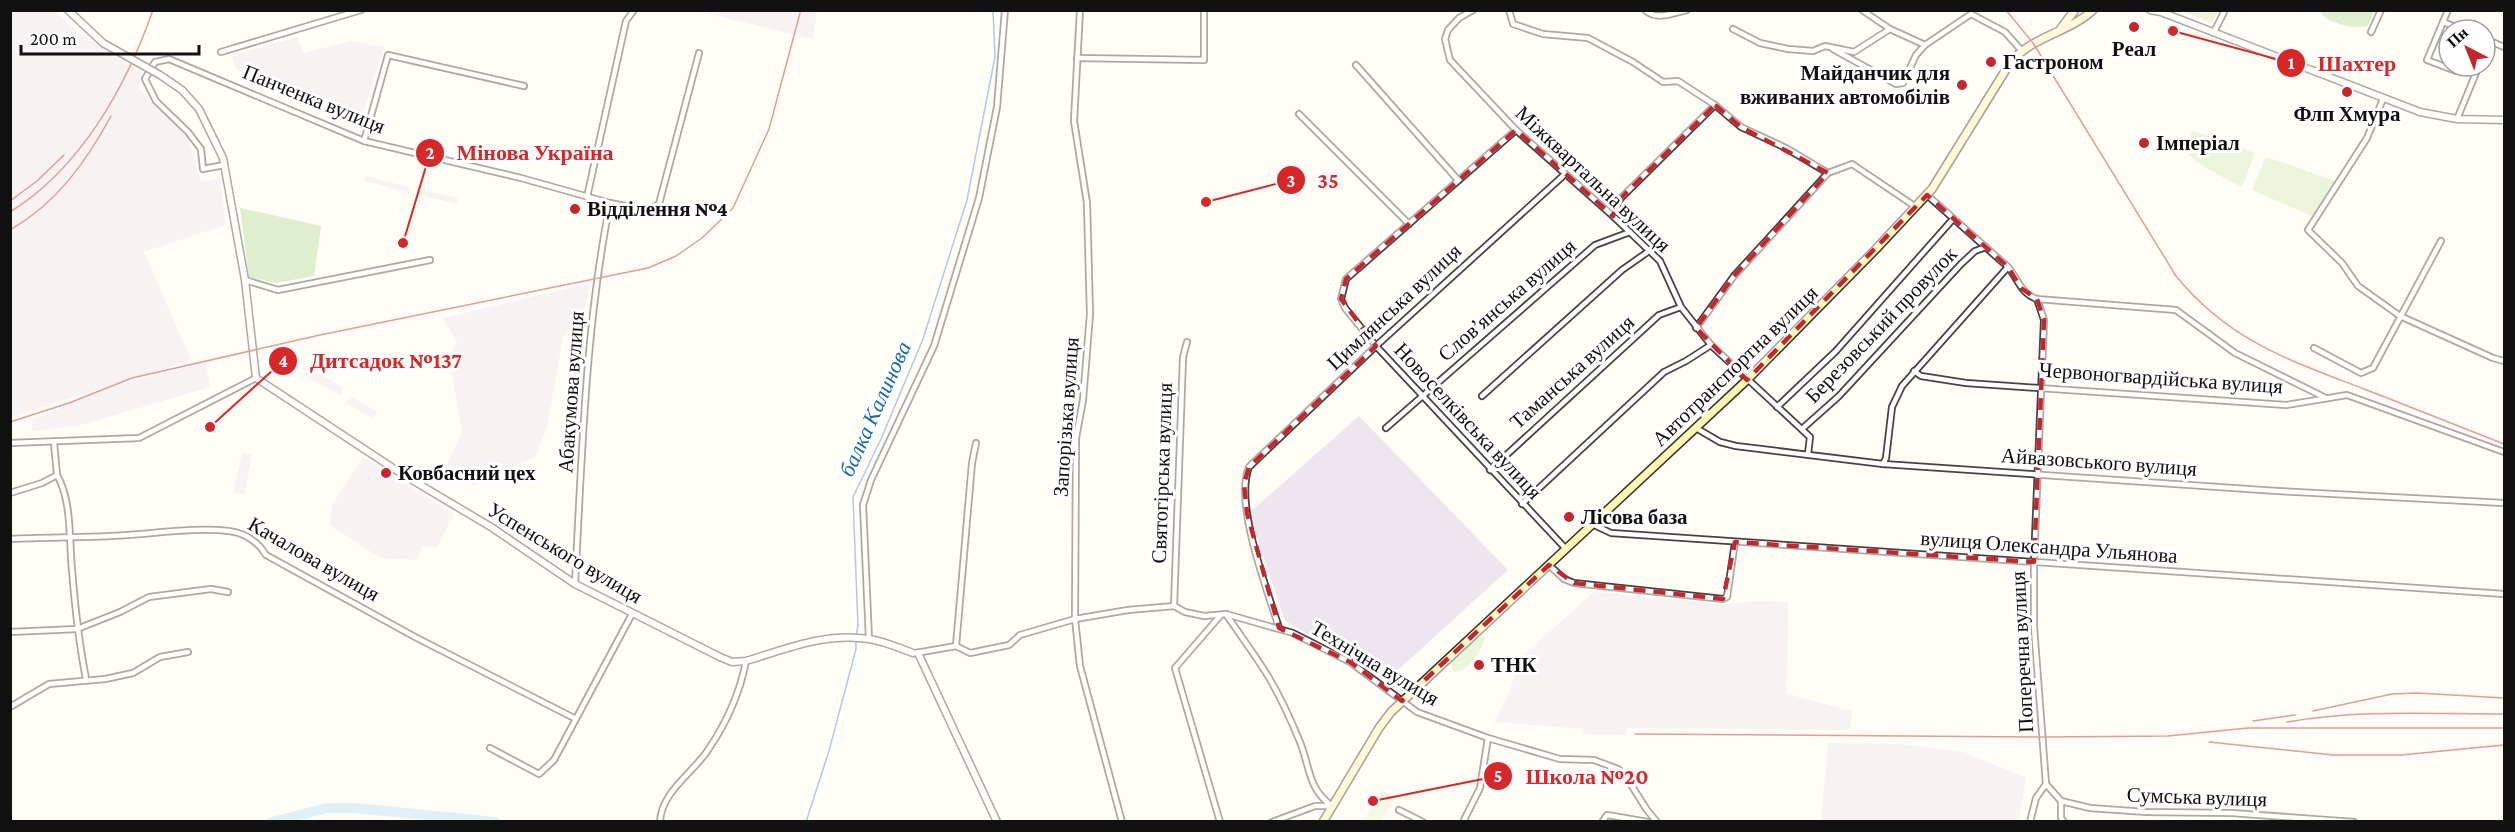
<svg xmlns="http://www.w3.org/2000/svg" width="2515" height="832" font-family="'Crimson Pro',serif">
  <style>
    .industrial { fill: #eee6ef }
    .green { fill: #d5ebbd }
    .forest { fill: #b9dc9c }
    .pitch { fill: #e6f2cf }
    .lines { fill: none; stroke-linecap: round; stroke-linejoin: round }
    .stream { stroke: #3f96cf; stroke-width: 1.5 }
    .river { stroke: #b9e0f7; stroke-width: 10 }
    .minor-casing { stroke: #444; stroke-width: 8 }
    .tertiary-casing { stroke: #444; stroke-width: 9 }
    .secondary-casing { stroke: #333; stroke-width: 10 }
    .minor { stroke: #fff; stroke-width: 4.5 }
    .tertiary { stroke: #fff; stroke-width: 6 }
    .secondary { stroke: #fff6b0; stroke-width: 7 }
    .rail { stroke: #c4262e; stroke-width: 1.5 }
    .tertiary-bridge-casing { stroke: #444; stroke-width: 9; stroke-linecap: butt }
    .tertiary-bridge { stroke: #fff; stroke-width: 6 }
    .marked { fill: none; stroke: #c4262e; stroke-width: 4.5; stroke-dasharray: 12 8; stroke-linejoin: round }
    .poi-dot { fill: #c4262e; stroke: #fff; stroke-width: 2 }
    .labels { text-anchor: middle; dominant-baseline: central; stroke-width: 6; stroke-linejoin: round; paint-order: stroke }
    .poi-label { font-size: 21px; font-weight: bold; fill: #111; stroke: #fff; text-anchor: start }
    .street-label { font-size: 21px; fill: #111; stroke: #fff }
    .water-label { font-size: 22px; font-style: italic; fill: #1768a6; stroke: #fff }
    .leader { fill: none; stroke: #d62828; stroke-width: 2 }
    .callout-dot { fill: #d62828; stroke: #fff; stroke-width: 2 }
    .mark-label { font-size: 18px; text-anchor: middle; font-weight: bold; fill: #fff }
    .callout-label { font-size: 22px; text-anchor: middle; font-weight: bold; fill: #d62828; stroke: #fff; stroke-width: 6; stroke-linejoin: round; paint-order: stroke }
  </style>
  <rect width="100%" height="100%" fill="#fffdf5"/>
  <!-- industrial -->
  <g class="industrial">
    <path d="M10,11H55L77,32L142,72L139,89L189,140L201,182L220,178L226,225L144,252L191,360L11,417Z"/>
    <path d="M697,11L817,10V11L813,39Z"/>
    <path d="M298,37L303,53L352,41L384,47L358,129L308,107L296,96L236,69L232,55Z"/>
    <path d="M366,176L410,187L409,193L365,181Z"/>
    <path d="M418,189L458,198L457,204L417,194Z"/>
    <path d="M589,285L584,315L563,337L548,423L536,456L474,486L445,468L462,432L449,357L457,343L443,318L579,286Z"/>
    <path d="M206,362L210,387L78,426L33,431L31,420L112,387Z"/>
    <path d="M308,368L344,388L340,395L304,375Z"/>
    <path d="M351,396L377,412L373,419L346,403Z"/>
    <path d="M1359,416L1508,570L1386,681L1365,666L1285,621L1249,513Z"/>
    <path d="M242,453L252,455L244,495L233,493Z"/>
    <path d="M363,457L454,514L437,548L422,546L416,560L380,558L330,525L332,505Z"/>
    <path d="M1594,592L1728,604L1758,601L1788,602L1787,694L1852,711L1850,730L1627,728V735L1583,734V729L1494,722L1509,693L1520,658Z"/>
    <path d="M1828,743L1901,744L1964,752L2026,778L2019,821H1821Z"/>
  </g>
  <!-- green -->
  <g class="green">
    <path d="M2182,11L2218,10V11L2212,23Z"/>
    <path d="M2193,131L2255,153L2242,187C2230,180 2195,165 2188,153C2184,146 2190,137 2193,131Z"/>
    <path d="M2266,157L2336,181L2314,217L2252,190Z"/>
    <path d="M1481,635L1485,638C1481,651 1469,671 1454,672L1450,664L1452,661Z"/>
  </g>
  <!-- forest -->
  <g class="forest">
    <path d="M2320,11L2374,10V11L2368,26C2351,29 2340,25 2325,18Z"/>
    <path d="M240,208L321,226L314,276L276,283L249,277Z"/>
  </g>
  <!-- pitch -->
  <path class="pitch" d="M1381,790L1395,798L1381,821H1363Z"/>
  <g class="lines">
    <!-- stream -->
    <g class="stream">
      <path d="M856,636L858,626L853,497L881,439L923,339L967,200L995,57L993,10"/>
      <path d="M806,822L829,751L856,649V641"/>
    </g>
    <!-- river -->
    <path class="river" d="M272,822L327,808H355L495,822"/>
    <!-- minor casing -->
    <g class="minor-casing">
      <g id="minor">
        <path d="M1080,10L1074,121L1087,203L1090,314L1083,400L1076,438L1075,619L1080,666L1122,822"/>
        <path d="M1473,10L1459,18L1448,30L1445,39L1450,60L1516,130L1613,216L1660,261L1681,307L1711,345L1810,437L1808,454"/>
        <path d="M1509,10L1513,24L1543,34L1588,38L1633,62L1663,82L1678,81L1715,105L1741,127L1786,148L1828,173L1852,164L1916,207"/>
        <path d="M1645,10C1656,21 1674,13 1687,10"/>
        <path d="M1862,10L1890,29"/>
        <path d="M2448,10L2427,60L2456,71L2458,66"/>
        <path d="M2443,22L2463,30"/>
        <path d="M1733,29L1760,43L1788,49L1813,51L1825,46L1854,52L1890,29L1925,45L1971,14L2005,32L2021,50"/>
        <path d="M2214,32L2225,10"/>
        <path d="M2371,32L2381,10"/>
        <path d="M2485,39L2504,47"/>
        <path d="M1833,49L1896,84L1903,83L1916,55L1925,45"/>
        <path d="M221,52L361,10"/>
        <path d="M1077,58L1204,60V10"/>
        <path d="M1356,65L1458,180"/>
        <path d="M2383,99L2367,138L2308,230L2342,263L2358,286L2400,316L2493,358L2504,361"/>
        <path d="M1299,114L1409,224"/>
        <path d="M2457,119L2476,73L2459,66"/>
        <path d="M1516,130L1346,279L1341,299L1345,308L1376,346L1566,549"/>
        <path d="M364,141L388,55L524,86"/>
        <path d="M224,165L203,169L201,149L188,132L156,101L145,79L155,62L169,59L364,141L521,178L610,203L647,210L659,204L699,53"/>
        <path d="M1927,195L2008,267C2018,279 2021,294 2037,299L2044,320L2034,562V627L2046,784L2036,798L2030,822"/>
        <path d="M587,197L626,21L634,10"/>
        <path d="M1613,216L1621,198L1715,105"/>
        <path d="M245,280L278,290L430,260"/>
        <path d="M2037,299L2176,310L2235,353L2326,398"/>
        <path d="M1696,328L1734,276L1828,173"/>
        <path d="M2314,348L2361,373L2373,368L2441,241"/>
        <path d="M1914,371L1921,376L1966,383L2286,405L2347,395L2504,452"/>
        <path d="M1482,396L1622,270L1649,251"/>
        <path d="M1777,407L1836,351L1953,219"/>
        <path d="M1386,428L1595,245L1630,232"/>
        <path d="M1696,428L1720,442L1736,446L1883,464L2277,491L2504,503"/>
        <path d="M1802,429L1839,396L1961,264L1975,251L1986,247"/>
        <path d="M10,443L139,438L256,378"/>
        <path d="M1883,464L1886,458L1892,407L1902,386L2008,267"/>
        <path d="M1490,470L1659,315L1681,307"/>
        <path d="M57,475C72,501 69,540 72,570C75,607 79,643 86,679"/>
        <path d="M10,493L42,483L57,475L54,443"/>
        <path d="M1522,504L1664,372L1686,361L1711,345"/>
        <path d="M1592,524L1611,533L2504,594"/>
        <path d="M10,539C49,537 88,538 127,535C158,533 198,527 229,531C245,533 258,542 266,555L415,637L576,719"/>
        <path d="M1549,565L1564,579L1574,583L1723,599L1727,597L1735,542"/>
        <path d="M575,584C582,456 585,329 610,203"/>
        <path d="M1174,606L1183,357L1187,342"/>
        <path d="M1226,614C1240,635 1255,655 1268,676C1280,696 1291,720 1300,742C1310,767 1308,789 1332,806"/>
        <path d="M1220,616L1175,668L1220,822"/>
        <path d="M1279,628C1267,589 1234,504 1249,467L1376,346L1564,175"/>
        <path d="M10,632L77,629L120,612L149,597L211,589L228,592"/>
        <path d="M869,639L863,505L871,480L934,346L979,198L997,107L1005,10"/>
        <path d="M956,646L972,463L976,443"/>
        <path d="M916,653L956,646L970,653L1009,645L1020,635L1075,619L1128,610L1174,606L1185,612L1204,616L1226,614L1293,633L1350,662L1417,712L1488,738L1560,759L1594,760L1618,769L1628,780L1647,810L1657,822"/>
        <path d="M10,707L49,684L105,679L133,673L160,657L188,652"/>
        <path d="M490,748L539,774L554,760L632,614"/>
        <path d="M2046,784L2061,801L2090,808L2146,812L2232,813L2354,822"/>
        <path d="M2061,801V818L2064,822"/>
        <path d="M1399,810L1423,822"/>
        <path d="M660,822C661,792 693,773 708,750C727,722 740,693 746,661"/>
        <path d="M1272,822L1315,806H1329"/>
        <path d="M1463,822L1480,788L1488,738"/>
        <path d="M1602,822L1607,815L1648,822"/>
      </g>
    </g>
    <!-- tertiary casing -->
    <g class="tertiary-casing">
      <g id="tertiary">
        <path d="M68,10L103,43"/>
        <path d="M2150,10L2161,12L2420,112L2457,119L2504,120"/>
        <path d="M160,75L182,90L199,109L223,158L245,280L256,378L402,474L491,527L575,584L720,657L732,662L746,661C786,649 826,632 869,639C884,641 899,648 913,653"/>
        <path d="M918,653L997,822"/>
      </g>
    </g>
    <!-- secondary casing -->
    <g class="secondary-casing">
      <g id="secondary">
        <path d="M2061,28L2075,10"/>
        <path d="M1323,822L1379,728L1391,712L1747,380L1875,250L1932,189L2010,63C2032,36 2068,33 2093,10"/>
      </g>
    </g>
    <!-- minor -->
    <use href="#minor" class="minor"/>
    <!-- tertiary -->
    <use href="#tertiary" class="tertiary"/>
    <!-- secondary -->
    <use href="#secondary" class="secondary"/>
    <!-- rail -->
    <g class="rail">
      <path d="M2006,10L2033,43L2176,276C2229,341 2289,360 2364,389C2411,407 2458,426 2504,444"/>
      <path d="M10,201L37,181L64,155"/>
      <path d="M10,212C81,168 126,87 153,10"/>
      <path d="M10,230C57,203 86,162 111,116"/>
      <path d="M10,422L69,403L132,378L320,335L648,268L676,256L702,238L733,208L769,129L800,13"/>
      <path d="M2313,711L2392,694L2417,693L2504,698"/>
      <path d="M2253,721L2295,715"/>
      <path d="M2287,722C2358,709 2432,714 2504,714"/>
      <path d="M1635,734L2044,737L2168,736L2248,728H2504"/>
      <path d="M2209,742L2333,755H2401L2504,745"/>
    </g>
    <!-- tertiary-bridge casing -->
    <g class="tertiary-bridge-casing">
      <path id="tertiary-bridge" d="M103,43L160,75"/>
    </g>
    <!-- tertiary-bridge -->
    <use href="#tertiary-bridge" class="tertiary-bridge"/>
  </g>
  <!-- marked area -->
  <path d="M0 0H2515V832H0ZM1715,105L1741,127L1828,173L1734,276L1696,328L1747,380L1927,195L2008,267L2021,288L2037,299L2044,320L2034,562L1735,542L1723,599L1574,583L1549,565L1402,701L1350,662L1279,628L1247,513L1244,484L1249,467L1376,346L1341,299L1346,279L1516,130L1613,216L1621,198Z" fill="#fffdf5" fill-opacity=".55" fill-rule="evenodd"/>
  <path class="marked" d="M1715,105L1741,127L1828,173L1734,276L1696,328L1747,380L1927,195L2008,267L2021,288L2037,299L2044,320L2034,562L1735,542L1723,599L1574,583L1549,565L1402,701L1350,662L1279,628L1247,513L1244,484L1249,467L1376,346L1341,299L1346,279L1516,130L1613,216L1621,198Z"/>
  <!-- markers -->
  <g class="poi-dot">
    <circle cx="2134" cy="27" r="6"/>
    <circle cx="1991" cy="62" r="6"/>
    <circle cx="1962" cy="85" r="6"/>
    <circle cx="2347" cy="92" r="6"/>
    <circle cx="2144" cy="143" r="6"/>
    <circle cx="575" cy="209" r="6"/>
    <circle cx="386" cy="473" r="6"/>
    <circle cx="1569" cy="517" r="6"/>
    <circle cx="1479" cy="665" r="6"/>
  </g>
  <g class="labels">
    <!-- poi labels -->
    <g class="poi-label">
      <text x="2134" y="49" text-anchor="middle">Реал</text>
      <text x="2003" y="62">Гастроном</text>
      <text x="1950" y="73" text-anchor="end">Майданчик для<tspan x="1950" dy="24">вживаних автомобілів</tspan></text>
      <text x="2347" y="114" text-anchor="middle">Флп Хмура</text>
      <text x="2156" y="143">Імперіал</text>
      <text x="587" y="209">Відділення №4</text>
      <text x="398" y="473">Ковбасний цех</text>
      <text x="1581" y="517">Лісова база</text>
      <text x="1491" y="665">ТНК</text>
    </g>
    <!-- street labels -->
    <g class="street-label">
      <text transform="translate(314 99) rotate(22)">Панченка вулиця</text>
      <text transform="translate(1593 179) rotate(43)">Міжквартальна вулиця</text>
      <text transform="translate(1507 300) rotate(-41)">Слов’янська вулиця</text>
      <text transform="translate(1394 307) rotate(-43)">Цимлянська вулиця</text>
      <text transform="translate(1881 325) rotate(-46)">Березовський провулок</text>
      <text transform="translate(1735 366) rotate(-44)">Автотранспортна вулиця</text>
      <text transform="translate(1572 372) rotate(-42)">Таманська вулиця</text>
      <text transform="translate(2161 378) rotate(4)">Червоногвардійська вулиця</text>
      <text transform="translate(571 392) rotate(-86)">Абакумова вулиця</text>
      <text transform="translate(1066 417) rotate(-86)">Запорізька вулиця</text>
      <text transform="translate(1468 421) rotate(47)">Новоселківська вулиця</text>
      <text transform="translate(2099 462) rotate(4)">Айвазовського вулиця</text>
      <text transform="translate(1162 473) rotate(-88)">Святогірська вулиця</text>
      <text transform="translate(2049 547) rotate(4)">вулиця Олександра Ульянова</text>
      <text transform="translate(565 553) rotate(31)">Успенського вулиця</text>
      <text transform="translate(314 559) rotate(30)">Качалова вулиця</text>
      <text transform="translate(2022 652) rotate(-93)">Поперечна вулиця</text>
      <text transform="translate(1375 663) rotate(31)">Технічна вулиця</text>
      <text transform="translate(2197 797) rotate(2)">Сумська вулиця</text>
    </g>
    <!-- water labels -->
    <g class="water-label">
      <text transform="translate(875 409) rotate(-66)">балка Калинова</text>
    </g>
  </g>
  <!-- callouts -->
  <path class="leader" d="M2173 31L2291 63M403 243L430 153M1206 202L1291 180M210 427L283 361M1373 801L1498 776"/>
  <g class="callout-dot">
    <circle cx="2173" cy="31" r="6"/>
    <circle cx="403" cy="243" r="6"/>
    <circle cx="1206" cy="202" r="6"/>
    <circle cx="210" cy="427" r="6"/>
    <circle cx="1373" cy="801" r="6"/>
    <circle cx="2291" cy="63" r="15"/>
    <circle cx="430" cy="153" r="15"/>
    <circle cx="1291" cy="180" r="15"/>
    <circle cx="283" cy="361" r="15"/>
    <circle cx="1498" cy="776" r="15"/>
  </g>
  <g class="mark-label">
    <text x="2291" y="69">1</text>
    <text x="430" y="159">2</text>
    <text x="1291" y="187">3</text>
    <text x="283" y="367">4</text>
    <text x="1498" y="782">5</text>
  </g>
  <g class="callout-label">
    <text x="2357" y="71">Шахтер</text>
    <text x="535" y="160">Мінова Україна</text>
    <text x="1328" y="188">35</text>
    <text x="386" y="368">Дитсадок №137</text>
    <text x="1587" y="784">Школа №20</text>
  </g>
  <!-- border -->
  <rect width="2515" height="832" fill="none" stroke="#111111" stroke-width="24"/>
  <!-- north arrow -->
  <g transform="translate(2467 48) rotate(318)"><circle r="28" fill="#ffffff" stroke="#a0a0a0" stroke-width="1.5"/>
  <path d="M0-4.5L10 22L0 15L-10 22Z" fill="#c4262e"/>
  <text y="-9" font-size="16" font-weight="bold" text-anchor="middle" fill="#111111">Пн</text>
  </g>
  <!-- scale -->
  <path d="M21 45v9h178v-9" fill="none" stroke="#111111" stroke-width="3"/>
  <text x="30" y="45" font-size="18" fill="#111111" stroke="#ffffff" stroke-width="4.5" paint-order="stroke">200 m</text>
</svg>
